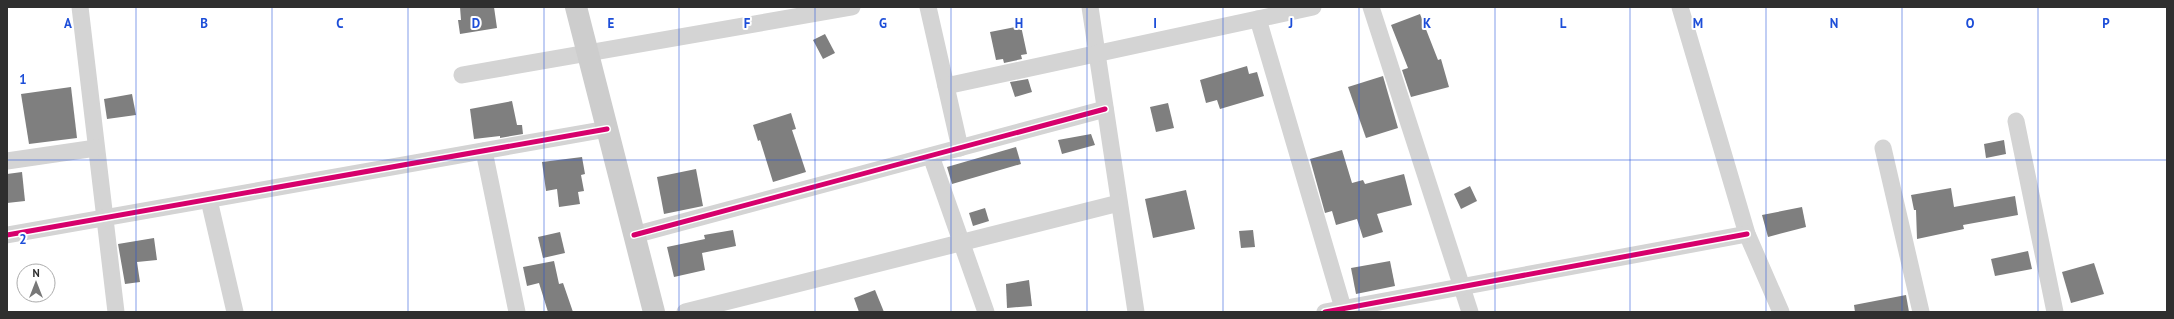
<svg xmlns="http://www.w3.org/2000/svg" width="2174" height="319" font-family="'PT Sans',sans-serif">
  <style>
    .building { fill: #7f7f7f }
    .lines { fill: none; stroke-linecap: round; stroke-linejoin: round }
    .street { stroke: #d4d4d4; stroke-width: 17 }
    .secondary { stroke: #cdcdcd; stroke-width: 22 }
    .cycleway-casing { stroke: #fff; stroke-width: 8 }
    .cycleway { stroke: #d6006c; stroke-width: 5 }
    .grid { fill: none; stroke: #1d4ed8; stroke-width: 1; stroke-opacity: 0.55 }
    .grid-label { font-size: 13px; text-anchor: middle; font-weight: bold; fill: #1d4ed8; stroke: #fff; stroke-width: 4; stroke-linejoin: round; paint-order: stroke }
  </style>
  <rect width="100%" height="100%" fill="#fff"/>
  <!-- building -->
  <g class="building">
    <path d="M460,7H494L497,28L460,34L458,20H461Z"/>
    <path d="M1420,14L1438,60L1441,59L1449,87L1411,97L1402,70L1408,68L1391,25Z"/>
    <path d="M1021,26L1027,54L1021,55L1022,59L1004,63L1003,59L996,60L990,32Z"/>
    <path d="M825,34L835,53L823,59L813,40Z"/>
    <path d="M1247,66L1249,74L1257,72L1264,96L1220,109L1217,100L1206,103L1200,80Z"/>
    <path d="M1383,76L1398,128L1366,138L1348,87Z"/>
    <path d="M1028,79L1032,92L1015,97L1010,82Z"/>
    <path d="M71,87L77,138L29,144L21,94Z"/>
    <path d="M132,94L136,115L107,119L104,99Z"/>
    <path d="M512,101L517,125H522L523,134L500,138V136L474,139L470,109Z"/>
    <path d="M1168,103L1174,128L1156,132L1150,107Z"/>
    <path d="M791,113L796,129L792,130L806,172L773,182L760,140L758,141L753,125Z"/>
    <path d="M1091,134L1095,145L1062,154L1058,140Z"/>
    <path d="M2004,140L2006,154L1986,158L1984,144Z"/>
    <path d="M1016,147L1021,164L952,184L947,167Z"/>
    <path d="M1342,150L1352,183L1363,180L1365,184L1404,174L1412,205L1377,214L1383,232L1363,238L1357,219L1336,225L1332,211L1325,213L1310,159Z"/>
    <path d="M582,157L585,174L581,175L584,191L578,192L580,204L559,207L557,189L546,191L542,162Z"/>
    <path d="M696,169L703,206L664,214L657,177Z"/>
    <path d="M22,172L25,201L7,203V174Z"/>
    <path d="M1470,186L1477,201L1461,209L1454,194Z"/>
    <path d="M1951,188L1954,207L2015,196L2018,215L1963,225L1964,229L1917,239L1916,210H1914L1911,195Z"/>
    <path d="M1186,190L1195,229L1153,238L1145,199Z"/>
    <path d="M1802,207L1806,227L1768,237L1762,215Z"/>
    <path d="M985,208L989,221L973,226L969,213Z"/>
    <path d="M733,230L736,246L702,253L705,270L674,277L667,247L705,239L704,235Z"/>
    <path d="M1253,230L1255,247L1241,248L1239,231Z"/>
    <path d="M560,232L565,253L543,258L538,237Z"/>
    <path d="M154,238L157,260L137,262L140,282L125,284L118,244Z"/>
    <path d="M2028,251L2032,269L1995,276L1991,259Z"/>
    <path d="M554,261L559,284L563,283L573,312H548L539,283L527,286L523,267Z"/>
    <path d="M1390,261L1395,286L1356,294L1351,268Z"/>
    <path d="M2094,263L2104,294L2071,303L2062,272Z"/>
    <path d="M1029,280L1032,306L1007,308L1006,284Z"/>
    <path d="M875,290L884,312H859L854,298Z"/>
    <path d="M1906,295L1909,312H1855L1854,305Z"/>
  </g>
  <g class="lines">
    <!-- street -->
    <g class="street">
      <path d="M80,7L116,312"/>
      <path d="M928,7L960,148"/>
      <path d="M1090,7L1136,312"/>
      <path d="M1371,7L1470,312"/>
      <path d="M1680,7L1747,234L1781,312"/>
      <path d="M1258,19L1343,308"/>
      <path d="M462,75L852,7"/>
      <path d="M946,86L1313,7"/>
      <path d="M2016,121L2055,312"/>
      <path d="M1883,148L1921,312"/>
      <path d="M484,151L517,312"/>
      <path d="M931,156L986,312"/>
      <path d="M7,161L96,148"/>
      <path d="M209,200L235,312"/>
      <path d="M7,235L607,129"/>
      <path d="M634,235L1105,109"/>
      <path d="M685,312L1119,203"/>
      <path d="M1325,312L1747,234"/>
    </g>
    <!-- secondary -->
    <path class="secondary" d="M576,7L654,312"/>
    <!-- cycleway casing -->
    <g class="cycleway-casing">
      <g id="cycleway">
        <path d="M7,235L607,129"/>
        <path d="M634,235L1105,109"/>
        <path d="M1325,312L1747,234"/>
      </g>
    </g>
    <!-- cycleway -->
    <use href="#cycleway" class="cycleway"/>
  </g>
  <!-- grid -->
  <path class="grid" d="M136,7V312M272,7V312M408,7V312M544,7V312M679,7V312M815,7V312M951,7V312M1087,7V312M1223,7V312M1359,7V312M1495,7V312M1630,7V312M1766,7V312M1902,7V312M2038,7V312M7,160H2167"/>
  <g class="grid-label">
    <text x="68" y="28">A</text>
    <text x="204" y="28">B</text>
    <text x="340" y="28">C</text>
    <text x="476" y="28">D</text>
    <text x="611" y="28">E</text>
    <text x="747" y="28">F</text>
    <text x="883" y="28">G</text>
    <text x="1019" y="28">H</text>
    <text x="1155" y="28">I</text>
    <text x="1291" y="28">J</text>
    <text x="1427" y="28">K</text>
    <text x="1563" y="28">L</text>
    <text x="1698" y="28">M</text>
    <text x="1834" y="28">N</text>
    <text x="1970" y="28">O</text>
    <text x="2106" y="28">P</text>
    <text x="23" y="84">1</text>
    <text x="23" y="244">2</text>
  </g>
  <!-- border -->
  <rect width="2174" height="319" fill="none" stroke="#2f2f2f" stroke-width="16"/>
  <!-- north arrow -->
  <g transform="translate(36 283)"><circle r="19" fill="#ffffff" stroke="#acacac"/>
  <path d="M0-3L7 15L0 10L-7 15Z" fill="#787878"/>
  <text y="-6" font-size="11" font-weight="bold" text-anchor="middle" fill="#2f2f2f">N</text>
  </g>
</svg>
